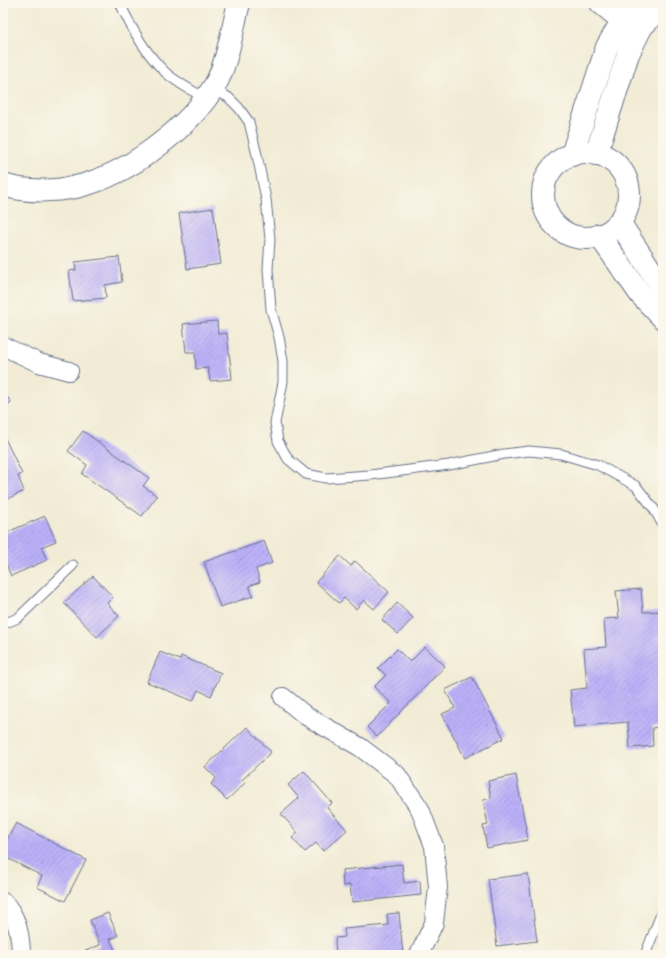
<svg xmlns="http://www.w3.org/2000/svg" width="666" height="958" font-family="'Balsamiq Sans',sans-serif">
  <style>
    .building { fill: url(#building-hatch) }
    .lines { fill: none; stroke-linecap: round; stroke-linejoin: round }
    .lane-casing { stroke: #667188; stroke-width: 11 }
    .street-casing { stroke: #667188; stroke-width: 20 }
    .secondary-casing { stroke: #667188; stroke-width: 24 }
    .lane { stroke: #fff; stroke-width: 9 }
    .street { stroke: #fff; stroke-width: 18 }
    .secondary { stroke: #fff; stroke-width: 22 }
  </style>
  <defs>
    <pattern id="building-hatch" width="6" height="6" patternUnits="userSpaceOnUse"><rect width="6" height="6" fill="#bcb1f9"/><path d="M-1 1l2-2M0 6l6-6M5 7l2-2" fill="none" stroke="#9890cd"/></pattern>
  </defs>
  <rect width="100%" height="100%" fill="#fbf7ec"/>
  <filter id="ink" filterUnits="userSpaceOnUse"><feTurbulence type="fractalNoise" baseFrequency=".025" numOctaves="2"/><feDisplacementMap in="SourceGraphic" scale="8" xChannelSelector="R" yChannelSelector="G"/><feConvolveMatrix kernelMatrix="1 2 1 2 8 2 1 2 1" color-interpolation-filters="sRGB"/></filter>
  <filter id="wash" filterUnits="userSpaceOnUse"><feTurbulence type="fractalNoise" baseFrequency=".012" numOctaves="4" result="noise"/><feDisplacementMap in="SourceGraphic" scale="16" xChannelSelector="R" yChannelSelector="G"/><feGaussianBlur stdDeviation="0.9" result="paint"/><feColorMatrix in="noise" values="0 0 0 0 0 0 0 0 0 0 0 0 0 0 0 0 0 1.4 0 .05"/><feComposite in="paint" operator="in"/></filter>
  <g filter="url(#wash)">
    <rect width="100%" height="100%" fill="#f2ecd6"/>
    <g id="blocks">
      <!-- building -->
      <g class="building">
        <path d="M213,208L221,264L187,269L179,213Z"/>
        <path d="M119,257L122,282L105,285L106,298L73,301L69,271L76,270L75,262Z"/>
        <path d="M217,321L218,334L227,333L232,379L210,381L208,368L196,369L195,352H186L183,324Z"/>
        <path d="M3,392L11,402L3,409Z"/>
        <path d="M83,431L149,478L143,486L157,496L142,516L82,474L87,465L68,451Z"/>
        <path d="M3,434L22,474L18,476L24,491L3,501Z"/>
        <path d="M45,516L56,541L41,547L47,560L11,576L3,557V534Z"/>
        <path d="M264,541L272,563L256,569L260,582L249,586L253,596L220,607L204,562Z"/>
        <path d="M340,556L351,566L355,561L389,592L374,609L364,600L356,609L344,598L339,603L316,582Z"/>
        <path d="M93,576L113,597L107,603L119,616L97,637L64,603Z"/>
        <path d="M641,589L643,612L663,611V726L652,728L653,746L630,748L628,722L574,727L570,690L587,688L584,649L606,647L604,619L619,618L616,591Z"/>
        <path d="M397,603L413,618L398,634L382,620Z"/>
        <path d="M425,647L445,666L377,737L367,727L391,703L374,687L386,675L378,668L397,649L410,662Z"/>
        <path d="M160,652L180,660L181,656L221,673L211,696L198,690L193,701L147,682Z"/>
        <path d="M472,677L504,738L465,758L442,714L455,708L445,690Z"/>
        <path d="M247,727L271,752L242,780L245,783L227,800L211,784L216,778L205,767Z"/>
        <path d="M304,771L332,803L327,808L347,830L323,851L316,843L305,852L292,838L298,833L281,814L299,798L288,785Z"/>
        <path d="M516,775L528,840L487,848L483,826L488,825L483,800L491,798L488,781Z"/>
        <path d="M16,823L86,860L65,901L37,887L42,876L9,859L3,870V847Z"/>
        <path d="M402,864L404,883L420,881L421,895L352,902L350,885L343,886L342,870Z"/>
        <path d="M528,874L537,941L497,946L488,879Z"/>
        <path d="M108,913L118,936L110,939L117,955H76L100,945L90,920Z"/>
        <path d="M399,913L403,955H336L335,938L345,937L344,929L388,925L387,914Z"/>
      </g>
    </g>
  </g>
  <g filter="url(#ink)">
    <use href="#blocks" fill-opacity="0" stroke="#667188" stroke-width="1"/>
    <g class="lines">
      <!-- lane casing -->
      <g class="lane-casing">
        <g id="lane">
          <path d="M120,3C131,28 146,54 166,73C178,83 192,91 205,98"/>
          <path d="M212,89L228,97L239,108L249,122L257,155L266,199L270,239L268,269L271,309L279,337L283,361V382L275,423L278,441L288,459L306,474L326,478L370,475L449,465L504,454L529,451L561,454L598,465L636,486L654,509L663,525"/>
          <path d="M3,624L18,618L73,565"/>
          <path d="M645,955L663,909"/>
        </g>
      </g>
      <!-- street casing -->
      <g class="street-casing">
        <g id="street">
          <path d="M3,346L39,363L69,371"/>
          <path d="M283,697L306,716L360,747L397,775L420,809L434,846L438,887L434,923L419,955"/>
          <path d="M3,902C17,914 21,938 21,955"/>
        </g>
      </g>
      <!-- secondary casing -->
      <g class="secondary-casing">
        <g id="secondary">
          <path d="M601,3L633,29"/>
          <circle cx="586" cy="195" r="43"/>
          <path d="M596,154L628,54L642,26L663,6"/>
          <path d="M572,155L607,47L622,21L641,3"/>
          <path d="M3,185C28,193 65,192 90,183C136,168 190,126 215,85C227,65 233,26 239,3"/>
          <path d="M619,222L663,289"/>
          <path d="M599,235L641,295L663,318"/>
        </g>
      </g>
      <!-- lane -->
      <use href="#lane" class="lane"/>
      <!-- street -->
      <use href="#street" class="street"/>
      <!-- secondary -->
      <use href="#secondary" class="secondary"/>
    </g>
  </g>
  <!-- margin -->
  <rect width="666" height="958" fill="none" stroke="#fbf7ec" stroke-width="16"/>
</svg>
